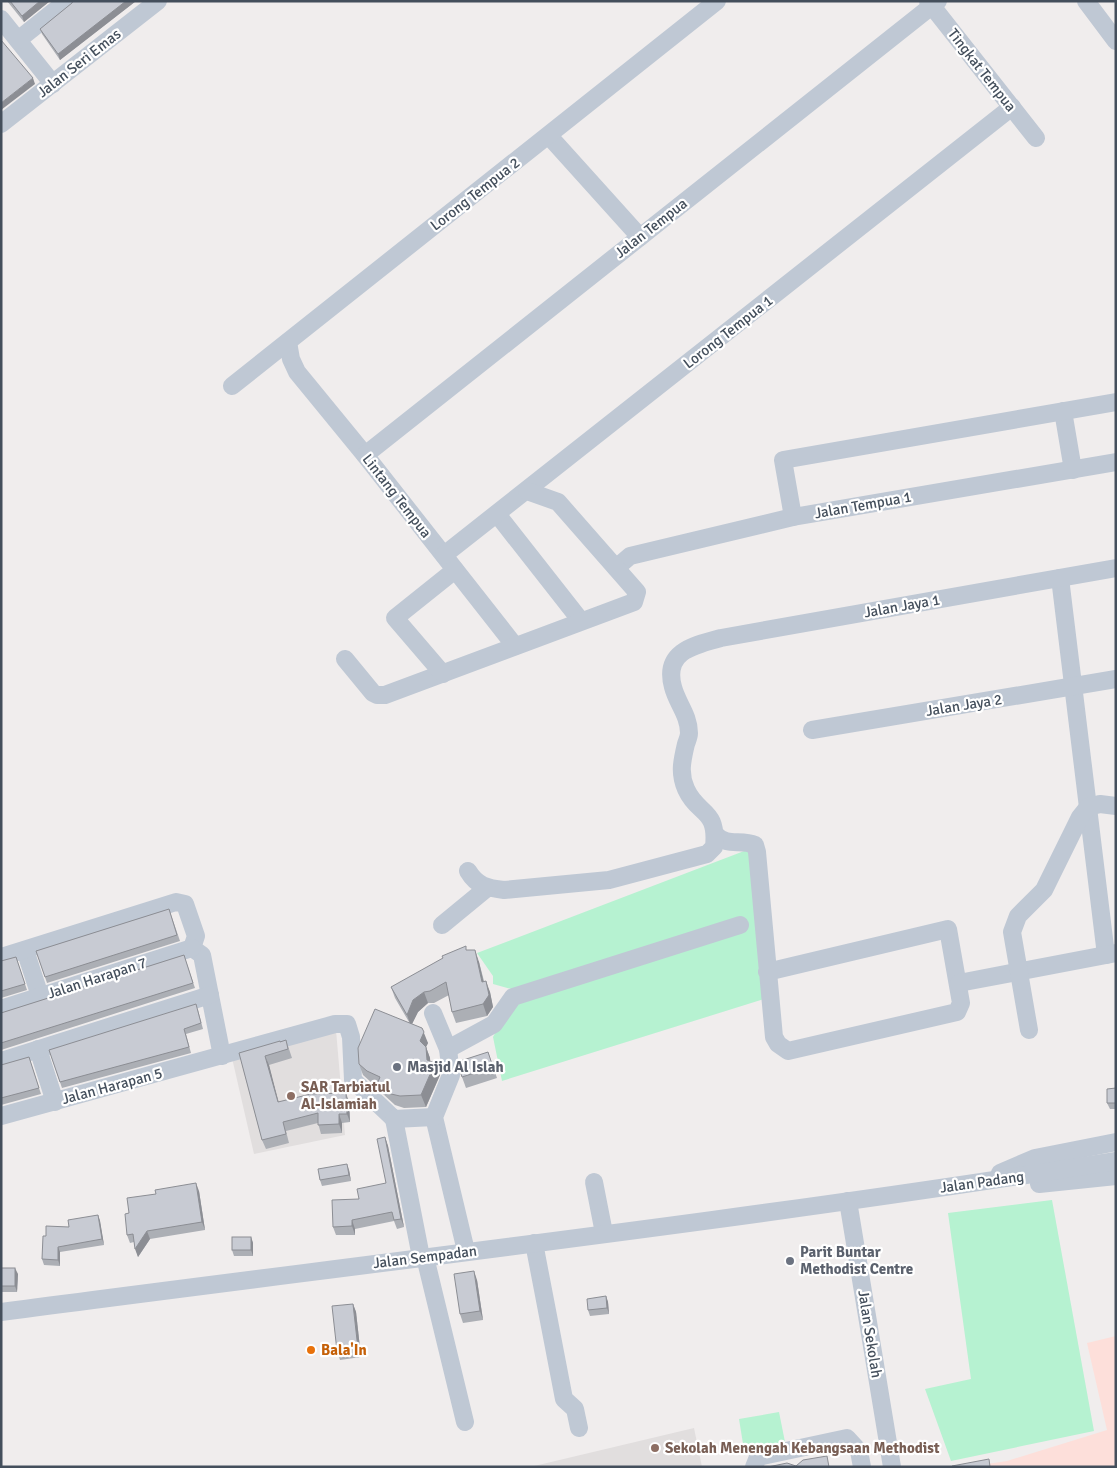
<svg xmlns="http://www.w3.org/2000/svg" width="1117" height="1468" font-family="Signika,sans-serif">
  <style>
    .education { fill: #e1dede }
    .medical { fill: #fddfda }
    .green { fill: #b6f2d1 }
    .lines { fill: none; stroke-linecap: round; stroke-linejoin: round }
    .minor { stroke: #bfc8d4; stroke-width: 18 }
    .wall { fill: #acafb5 }
    .shaded-wall { fill: #8c8e94 }
    .building { fill: #c8cbd3; stroke: #8c8e94 }
    .worship-dot { fill: #6b7280; stroke: #fff; stroke-width: 2 }
    .education-dot { fill: #8d6e63; stroke: #fff; stroke-width: 2 }
    .food-dot { fill: #e8710a; stroke: #fff; stroke-width: 2 }
    .labels { text-anchor: middle; dominant-baseline: central; stroke-width: 4.5; stroke-linejoin: round; paint-order: stroke }
    .street-label { font-size: 15px; fill: #444f5c; stroke: #fff }
    .worship-label { font-size: 15px; font-weight: bold; fill: #5b616d; stroke: #fff; text-anchor: start }
    .education-label { font-size: 15px; font-weight: bold; fill: #785e54; stroke: #fff; text-anchor: start }
    .food-label { font-size: 15px; font-weight: bold; fill: #c56008; stroke: #fff; text-anchor: start }
  </style>
  <rect width="100%" height="100%" fill="#f0eded"/>
  <!-- education -->
  <g class="education">
    <path d="M336,1030L345,1135L254,1154L232,1058Z"/>
    <path d="M694,1428L702,1467H530Z"/>
  </g>
  <!-- medical -->
  <path class="medical" d="M1116,1336V1467H967L1007,1461L1107,1430L1087,1343Z"/>
  <!-- green -->
  <g class="green">
    <path d="M752,848L764,999L502,1081L493,1037L507,1012L515,990L493,984V976L477,953Z"/>
    <path d="M1052,1200L1094,1431L951,1461L925,1389L971,1379L948,1213Z"/>
    <path d="M779,1412L785,1442L744,1450L739,1419Z"/>
  </g>
  <g class="lines">
    <!-- minor -->
    <g class="minor">
      <path d="M928,1L1036,138"/>
      <path d="M1086,1L1116,41"/>
      <path d="M1,19L53,84"/>
      <path d="M18,40L67,1"/>
      <path d="M1,124L158,1"/>
      <path d="M549,136L640,237"/>
      <path d="M288,342L291,359L297,372L365,455L515,646"/>
      <path d="M232,386L717,1"/>
      <path d="M1063,411L1073,470"/>
      <path d="M365,455L938,1"/>
      <path d="M497,514L581,621"/>
      <path d="M793,517L783,460L1116,402"/>
      <path d="M444,555L1012,107"/>
      <path d="M616,568L630,556L793,517L1116,462"/>
      <path d="M1060,578L1106,955"/>
      <path d="M345,659L373,693L377,695H385L634,602L637,592L558,502L527,491"/>
      <path d="M443,674L395,618L455,570"/>
      <path d="M812,730L1116,679"/>
      <path d="M715,834C728,848 740,838 755,845L757,852L774,1037L778,1044L788,1051L957,1012L961,1003L948,929L767,972"/>
      <path d="M468,871C477,886 487,888 504,890L609,880L707,854L714,847C718,808 698,816 686,789C679,773 682,761 686,744C687,741 689,737 689,733C689,715 677,703 673,687C663,651 695,645 721,638L1116,568"/>
      <path d="M442,925L487,888"/>
      <path d="M192,948L202,955L222,1056"/>
      <path d="M25,950L40,996"/>
      <path d="M1,957L176,902L185,904L196,936L192,948"/>
      <path d="M959,983L1116,953"/>
      <path d="M1,1009L192,948"/>
      <path d="M433,1013L448,1049L451,1075L434,1117L466,1251"/>
      <path d="M1029,1030L1012,932L1018,916L1044,890L1080,817L1088,807L1100,804L1116,806"/>
      <path d="M38,1049L55,1102"/>
      <path d="M448,1049L494,1024L513,997L740,925"/>
      <path d="M1,1061L210,995"/>
      <path d="M1,1116L335,1024H347L351,1037L353,1080L394,1119L434,1117"/>
      <path d="M394,1119L421,1257"/>
      <path d="M1000,1173L1035,1158L1116,1142"/>
      <path d="M594,1182L604,1233"/>
      <path d="M1039,1184L1116,1176"/>
      <path d="M848,1201L892,1467"/>
      <path d="M534,1243L564,1399L575,1409L579,1428"/>
      <path d="M425,1257L465,1422"/>
      <path d="M1,1312C373,1263 746,1220 1116,1161"/>
      <path d="M754,1467L758,1457L847,1438L859,1451L862,1467"/>
    </g>
  </g>
  <!-- wall -->
  <g class="wall">
    <path d="M7,1H50L24,22Z"/>
    <path d="M73,1H136L60,60L42,34L40,29L72,3Z"/>
    <path d="M169,909L180,941L47,983L36,951Z"/>
    <path d="M468,950L479,962L484,981L490,992L493,1007L487,1016L456,1023L452,1012L449,995L434,1003H428L418,1012L412,1024L428,1043L426,1047L430,1058V1061L440,1075L426,1107L404,1108L395,1105L382,1093L380,1086L372,1083L363,1075L359,1064L409,1022L395,998L391,987Z"/>
    <path d="M184,955L195,988L1,1050V1013Z"/>
    <path d="M16,957L27,990L1,998V961Z"/>
    <path d="M198,1010L203,1029L186,1034L191,1053L62,1088L49,1050Z"/>
    <path d="M286,1040L292,1058L269,1065L278,1102H349L350,1122L342,1123V1133L321,1134L318,1123L286,1131L289,1143L266,1149L262,1140L239,1053Z"/>
    <path d="M488,1052L497,1078L466,1088L462,1077Z"/>
    <path d="M29,1057L41,1094L1,1105V1065Z"/>
    <path d="M1116,1088V1109H1110L1107,1103Z"/>
    <path d="M385,1137L388,1146L404,1227L397,1229L394,1221L355,1229V1235H336L333,1227L359,1199L386,1183Z"/>
    <path d="M349,1170L351,1181L322,1186L320,1180Z"/>
    <path d="M199,1191L205,1230L150,1239L138,1257L134,1242L130,1243L127,1235L129,1213Z"/>
    <path d="M98,1215L100,1221L104,1245L60,1252V1266L44,1265L42,1259L46,1236Z"/>
    <path d="M251,1237L253,1243V1256H234L232,1250Z"/>
    <path d="M1,1268L18,1274L17,1292H1Z"/>
    <path d="M477,1280L483,1320L463,1323L460,1314Z"/>
    <path d="M606,1296L608,1302L609,1314L590,1316L588,1310Z"/>
    <path d="M353,1304L356,1312L361,1357L340,1360L337,1351Z"/>
  </g>
  <!-- shaded-wall -->
  <g class="shaded-wall">
    <path d="M40,1H50L24,22L22,16Z"/>
    <path d="M126,1H136L60,60L58,54Z"/>
    <path d="M33,78L35,84L1,110V103Z"/>
    <path d="M475,950L479,962L486,993L482,982Z"/>
    <path d="M486,981L490,992L493,1007L487,1016L483,1004Z"/>
    <path d="M424,992L428,1003L418,1012L411,1026L407,1015L413,1000Z"/>
    <path d="M422,1028L428,1043L426,1047L430,1058L431,1071L420,1041Z"/>
    <path d="M265,1056L269,1065L281,1111L278,1102Z"/>
    <path d="M435,1063L440,1075L426,1107L421,1095Z"/>
    <path d="M346,1093L349,1102L350,1122L347,1114Z"/>
    <path d="M339,1114L342,1123V1133L339,1124Z"/>
    <path d="M385,1137L388,1146L404,1227L401,1219Z"/>
    <path d="M347,1164L349,1170L351,1181L349,1175Z"/>
    <path d="M196,1183L199,1191L205,1230L202,1222Z"/>
    <path d="M98,1215L100,1221L104,1245L102,1239Z"/>
    <path d="M352,1220L355,1229V1235L352,1226Z"/>
    <path d="M147,1231L150,1239L138,1257L135,1249Z"/>
    <path d="M251,1237L253,1243V1256L251,1250Z"/>
    <path d="M58,1247L60,1252V1266L58,1260Z"/>
    <path d="M15,1268L18,1274L17,1292L15,1286Z"/>
    <path d="M474,1271L477,1280L483,1320L480,1311Z"/>
    <path d="M606,1296L608,1302L609,1314L607,1308Z"/>
    <path d="M353,1304L356,1312L361,1357L358,1349Z"/>
  </g>
  <!-- building -->
  <g class="building">
    <path d="M10,1H40L22,16Z"/>
    <path d="M73,1H126L58,54L40,29L72,3Z"/>
    <path d="M1,40L33,78L1,103Z"/>
    <path d="M169,909L177,935L45,977L36,951Z"/>
    <path d="M466,946V950H475L482,982L486,981L489,995L483,1004L452,1012L446,982L430,991L424,992L413,1000L407,1015L391,987L443,958L442,956Z"/>
    <path d="M184,955L193,983L1,1043V1013Z"/>
    <path d="M16,957L25,984L1,991V961Z"/>
    <path d="M196,1004L201,1023L184,1029L189,1047L60,1082L49,1050Z"/>
    <path d="M375,1009L422,1028L424,1032L420,1041L426,1047L427,1060L435,1063L421,1095L400,1096L391,1094L378,1082L380,1077L367,1071L359,1064L358,1048Z"/>
    <path d="M286,1040L288,1049L265,1056L278,1102L311,1094L346,1093L347,1114H339V1124L318,1125V1113L283,1122L286,1134L262,1140L239,1053L280,1041V1042Z"/>
    <path d="M488,1052L493,1067L462,1077L457,1062Z"/>
    <path d="M29,1057L39,1088L1,1098V1065Z"/>
    <path d="M1116,1088V1103H1107V1089Z"/>
    <path d="M385,1137L401,1219L394,1220L392,1212L352,1220V1226L333,1227L332,1200L359,1199L357,1189L386,1183L377,1139Z"/>
    <path d="M347,1164L349,1175L320,1180L318,1169Z"/>
    <path d="M196,1183L202,1222L147,1231L135,1249L133,1234L127,1235L125,1214L129,1213L127,1198L156,1194L155,1190Z"/>
    <path d="M98,1215L102,1239L58,1247V1260L42,1259L43,1236H46V1226L69,1227L68,1220Z"/>
    <rect x="232" y="1237" width="19" height="13"/>
    <rect x="1" y="1268" width="14" height="18"/>
    <path d="M474,1271L480,1311L460,1314L454,1274Z"/>
    <path d="M606,1296L607,1308L588,1310L587,1299Z"/>
    <path d="M353,1304L358,1349L337,1351L332,1306Z"/>
    <path d="M827,1456L829,1467H768L787,1463L796,1466L803,1460Z"/>
    <path d="M989,1459L990,1467H952V1466Z"/>
  </g>
  <!-- markers -->
  <g class="worship-dot">
    <circle cx="397" cy="1067" r="5"/>
    <circle cx="790" cy="1261" r="5"/>
  </g>
  <g class="education-dot">
    <circle cx="291" cy="1096" r="5"/>
    <circle cx="655" cy="1448" r="5"/>
  </g>
  <circle class="food-dot" cx="311" cy="1350" r="5"/>
  <g class="labels">
    <!-- street labels -->
    <g class="street-label">
      <text transform="translate(79 63) rotate(-38)">Jalan Seri Emas</text>
      <text transform="translate(982 70) rotate(52)">Tingkat Tempua</text>
      <text transform="translate(475 194) rotate(-38)">Lorong Tempua 2</text>
      <text transform="translate(651 228) rotate(-38)">Jalan Tempua</text>
      <text transform="translate(728 332) rotate(-38)">Lorong Tempua 1</text>
      <text transform="translate(397 496) rotate(52)">Lintang Tempua</text>
      <text transform="translate(863 505) rotate(-10)">Jalan Tempua 1</text>
      <text transform="translate(902 606) rotate(-10)">Jalan Jaya 1</text>
      <text transform="translate(964 705) rotate(-9)">Jalan Jaya 2</text>
      <text transform="translate(97 978) rotate(-18)">Jalan Harapan 7</text>
      <text transform="translate(112 1086) rotate(-15)">Jalan Harapan 5</text>
      <text transform="translate(982 1182) rotate(-8)">Jalan Padang</text>
      <text transform="translate(425 1257) rotate(-7)">Jalan Sempadan</text>
      <text transform="translate(870 1334) rotate(81)">Jalan Sekolah</text>
    </g>
    <!-- worship labels -->
    <g class="worship-label">
      <text x="407" y="1067">Masjid Al Islah</text>
      <text x="800" y="1252">Parit Buntar<tspan x="800" dy="17">Methodist Centre</tspan></text>
    </g>
    <!-- education labels -->
    <g class="education-label">
      <text x="301" y="1087">SAR Tarbiatul<tspan x="301" dy="17">Al-Islamiah</tspan></text>
      <text x="665" y="1448">Sekolah Menengah Kebangsaan Methodist</text>
    </g>
    <!-- food labels -->
    <g class="food-label">
      <text x="321" y="1350">Bala'In</text>
    </g>
  </g>
  <!-- border -->
  <rect width="1117" height="1468" fill="none" stroke="#444f5c" stroke-width="5"/>
</svg>
